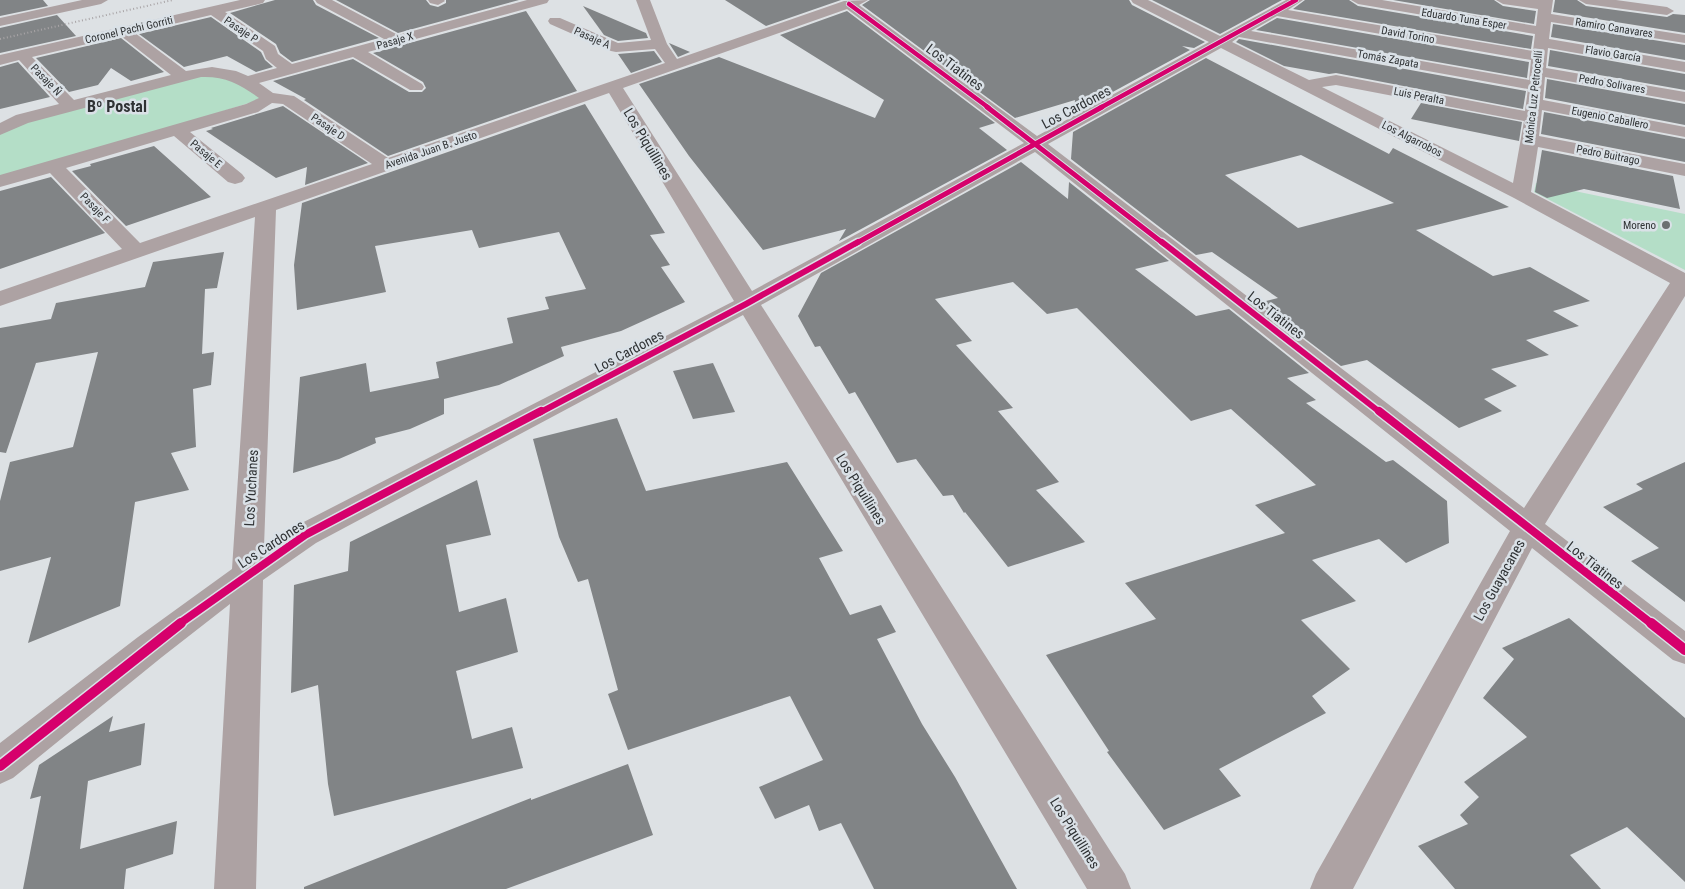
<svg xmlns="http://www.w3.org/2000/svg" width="1685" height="889" font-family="'Roboto Condensed',sans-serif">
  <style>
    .green { fill: #b4dec7 }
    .building { fill: #818486; fill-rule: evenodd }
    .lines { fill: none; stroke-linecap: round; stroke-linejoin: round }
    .minor { fill: #ada2a3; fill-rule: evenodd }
    .rail { stroke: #a9a5a7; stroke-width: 2; stroke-dasharray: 1 2.5; stroke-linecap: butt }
    .cycleway-far4-casing { stroke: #dae1e7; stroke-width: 6 }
    .cycleway-far3-casing { stroke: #dae1e7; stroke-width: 7 }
    .cycleway-far2-casing { stroke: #dae1e7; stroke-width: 9 }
    .cycleway-far1-casing { stroke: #dae1e7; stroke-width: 11 }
    .cycleway-casing { stroke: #dae1e7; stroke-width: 13 }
    .cycleway-far4 { stroke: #d6006c; stroke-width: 4.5 }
    .cycleway-far3 { stroke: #d6006c; stroke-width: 5 }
    .cycleway-far2 { stroke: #d6006c; stroke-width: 6 }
    .cycleway-far1 { stroke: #d6006c; stroke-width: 8 }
    .cycleway { stroke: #d6006c; stroke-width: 10 }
    .poi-dot { fill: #6c6f72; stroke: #dae1e7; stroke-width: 2 }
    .labels { text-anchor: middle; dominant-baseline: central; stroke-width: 5; stroke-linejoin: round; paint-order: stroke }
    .far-street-label { font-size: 11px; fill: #2f3234; stroke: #dae1e7 }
    .far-poi-label { font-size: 11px; fill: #2f3234; stroke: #dae1e7; text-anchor: end }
    .street-label { font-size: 14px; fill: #2f3234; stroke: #dae1e7 }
    .far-district-label { font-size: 16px; font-weight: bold; fill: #2f3234; stroke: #dae1e7 }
  </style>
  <rect width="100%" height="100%" fill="#dde1e4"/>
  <!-- green -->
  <g class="green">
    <path d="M214,71L268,97L0,181V130Z"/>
    <path d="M1536,183L1685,214V270L1534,192Z"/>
  </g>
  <!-- building -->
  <g class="building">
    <path d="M0,0H43L48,6L0,16Z"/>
    <path d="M275,0H313L316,5L379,38L292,62L280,53L276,44L230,13Z"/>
    <path d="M336,0H426L430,5L438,7L446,3V0H519L398,33Z"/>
    <path d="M725,0H841L766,26Z"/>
    <path d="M870,0H1129L1132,5L1205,42L1194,48L1182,46L1190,50L1074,113L1075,100L1015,118L862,5Z"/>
    <path d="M1152,0H1282L1220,34Z"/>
    <path d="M1305,0H1349L1358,6L1533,36L1531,49L1293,9Z"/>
    <path d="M1393,0H1494L1503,6L1536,11L1534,24Z"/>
    <path d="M1555,0H1577L1586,6L1667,17L1673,14L1685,15V33L1553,12Z"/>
    <path d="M583,6L646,33L648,38L618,41L604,35Z"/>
    <path d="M526,11L577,91L388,156L304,100L306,99L273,81L353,59L409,92H422L426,88L423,82L373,53Z"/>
    <path d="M847,11L995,123L979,128L1007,150L839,241L846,229L763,250L689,156L639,84L719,57L875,118L884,100L780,35Z"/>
    <path d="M57,15L76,36L0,53V28Z"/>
    <path d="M211,17L261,52L265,60L273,67L256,72L227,56L184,67L139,34Z"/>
    <path d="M1277,18L1529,62L1527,78L1256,30Z"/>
    <path d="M1553,24L1685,45V60L1551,37Z"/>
    <path d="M121,38L164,72L131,81L111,68L98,85L69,92L36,58Z"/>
    <path d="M1239,39L1526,91L1523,109L1336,73L1329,74L1284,66L1236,42Z"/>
    <path d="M669,43L690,52L678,57Z"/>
    <path d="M1550,50L1685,74V90L1548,66Z"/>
    <path d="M654,51L662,62L631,73L618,54Z"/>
    <path d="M1206,58L1389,154L1393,148L1509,207L1416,230L1493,276L1530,267L1590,301L1553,311L1579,326L1526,340L1549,355L1491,369L1517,386L1484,399L1502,411L1459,428L1367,360L1341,366L1258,303L1278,298L1212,252L1196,255L1071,159L1073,132ZM1301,155L1394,203L1298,228L1225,175Z"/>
    <path d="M18,62L50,97L0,109V67Z"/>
    <path d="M1547,79L1685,104V125L1545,98Z"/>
    <path d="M1421,103L1522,122L1519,141L1411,119Z"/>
    <path d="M585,104L665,233L650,235L670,265L661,267L685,302L621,331L561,347L564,356L499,385L444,399V414L410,429L375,438L376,443L339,459L293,473L300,377L366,363L370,392L439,378L436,362L513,343L507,318L549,309L545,297L586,289L559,232L479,248L472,230L375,246L386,292L297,310L294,265L302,203Z"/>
    <path d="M283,106L368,163L305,185L307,167L276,178L206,131L213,129L211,128Z"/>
    <path d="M1544,112L1685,139V162L1541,134Z"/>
    <path d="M154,146L211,197L126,226L72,171L91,166L90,164Z"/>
    <path d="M1542,150L1673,176L1680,209L1584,189L1547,198L1535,192Z"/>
    <path d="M1021,162L1068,199L1069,182L1169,261L1135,269L1196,316L1229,309L1309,373L1287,378L1316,400L1306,403L1386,462L1393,460L1447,501L1449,543L1406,563L1379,539L1312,560L1356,601L1301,620L1350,669L1312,696L1326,713L1219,769L1241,796L1164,830L1107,752L1109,751L1046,655L1156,619L1125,583L1285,533L1255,505L1316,485L1231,409L1191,421L1077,308L1047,314L1013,282L935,299L972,341L956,345L1013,408L998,411L1059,482L1036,490L1085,542L1008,567L965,512L964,513L953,495L943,496L916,459L897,463L855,392L849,394L820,346L815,347L798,316L821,273Z"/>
    <path d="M51,177L105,233L0,269V191Z"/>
    <path d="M224,252L217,288L205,289L202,354L214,352L211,385L193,389L196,447L171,453L189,490L135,502L120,606L28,643L51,557L0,571V501L10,462L73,447L98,352L36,363L6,453L0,452V328L51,319L56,303L145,287L153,262Z"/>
    <path d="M713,363L735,412L693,419L673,371Z"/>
    <path d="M617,418L646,491L787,462L843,551L819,558L850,615L881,605L896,632L877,639L922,724L955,777L1017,889H874L841,823L819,831L809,805L775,819L759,787L823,760L790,696L628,750L608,694L618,690L588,579L578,582L559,537L533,439Z"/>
    <path d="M1685,462V602L1631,561L1659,548L1603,507L1643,489L1636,484Z"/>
    <path d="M477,480L491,535L446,545L459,612L506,598L518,652L456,671L472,739L512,727L523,768L334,816L328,784L318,685L291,693L294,585L348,571L350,542Z"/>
    <path d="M1569,618L1685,718V882L1627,827L1570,855L1601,889H1455L1418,846L1468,824L1460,815L1479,797L1464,782L1527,737L1483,698L1514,659L1502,648Z"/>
    <path d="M113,716L109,732L145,723L141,765L88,781L80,849L177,821L173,854L126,869L124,889H23L41,796L30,799L39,765Z"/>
    <path d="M628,764L653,835L506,889H304V887L531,798V800Z"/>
  </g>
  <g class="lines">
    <!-- minor -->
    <g class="minor">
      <path d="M82,0H108L101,4L0,26V18Z"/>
      <path d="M240,0H265L263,3L225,12L275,46L278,54L292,64L384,39L317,3L315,0H332L398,35L527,0H549L547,3L368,52L422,84L424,87L422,90H410L353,57L259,83L273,93L294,96L388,158L665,63L655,49L616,52L611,51L550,24L548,21L550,18H560L618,43L651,40L636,0H650L667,44L677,59L844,1L868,0L859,5L1037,136L1209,42L1133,3L1131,0H1148L1220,36L1286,0H1303L1288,10L1533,51L1535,34L1358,4L1351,0H1382L1536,26L1538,9L1503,4L1496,0H1553L1551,14L1685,35V43L1551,22L1549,39L1685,62V72L1548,48L1546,68L1685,92V102L1545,77L1543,100L1685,127V137L1542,110L1539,136L1685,164V176L1538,147L1531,192L1685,273V296L1545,524L1685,631V664L1673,660L1532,548L1353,889H1310L1316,874L1510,531L1035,152L761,305L1125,874L1131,889H1087L743,315L316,543L263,580L256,889H214L230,604L162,657L13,778L0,784V743L138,637L232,569L255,217L0,306V291L122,249L50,173L0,187V175L246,104L259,98C240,84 225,76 201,77L28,123L0,135V123L16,115L59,104L19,60L0,65V55ZM847,9L1024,143L752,291L623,88ZM211,15L263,51L266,59L277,68L248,76L236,71L212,67L186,71L135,33ZM1277,16L1531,60L1529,80L1251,31ZM121,36L171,75L74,100L32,57ZM1239,37L1528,89L1525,111L1336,75L1309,80L1232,42ZM1221,48L1514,198L1670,283L1524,508L1048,144ZM1336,85L1524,121L1513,183L1322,87ZM609,93L734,301L294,527L264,547L276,210ZM272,103L283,104L372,164L140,243L66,168L174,136L228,182L235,184L242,182L245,178L242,174L190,132L258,112Z"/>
      <path d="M428,0H444L445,1L438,5L430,3Z"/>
      <path d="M1579,0H1616L1667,7L1674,11L1667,15L1586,4Z"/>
    </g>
    <!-- rail -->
    <path class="rail" d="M0,39L173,0"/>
    <!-- cycleway-far4 casing -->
    <g class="cycleway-far4-casing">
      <g id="cycleway-far4">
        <path d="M849,4L989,108"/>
        <path d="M1100,108L1296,0"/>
      </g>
    </g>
    <!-- cycleway-far3 casing -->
    <g class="cycleway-far3-casing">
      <g id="cycleway-far3">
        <path d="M987,107L1164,244"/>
        <path d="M855,244L1102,107"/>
      </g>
    </g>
    <!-- cycleway-far2 casing -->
    <g class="cycleway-far2-casing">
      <g id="cycleway-far2">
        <path d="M1162,242L1381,413"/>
        <path d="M539,413L746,304L858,242"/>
      </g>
    </g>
    <!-- cycleway-far1 casing -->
    <g class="cycleway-far1-casing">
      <g id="cycleway-far1">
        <path d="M1379,411L1652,624"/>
        <path d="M179,624L305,535L541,411"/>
      </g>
    </g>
    <!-- cycleway casing -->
    <g class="cycleway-casing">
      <g id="cycleway">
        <path d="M1651,623L1685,650"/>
        <path d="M0,766L181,623"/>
      </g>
    </g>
    <!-- cycleway-far4 -->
    <use href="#cycleway-far4" class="cycleway-far4"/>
    <!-- cycleway-far3 -->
    <use href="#cycleway-far3" class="cycleway-far3"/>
    <!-- cycleway-far2 -->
    <use href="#cycleway-far2" class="cycleway-far2"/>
    <!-- cycleway-far1 -->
    <use href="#cycleway-far1" class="cycleway-far1"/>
    <!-- cycleway -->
    <use href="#cycleway" class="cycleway"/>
  </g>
  <!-- markers -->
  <circle class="poi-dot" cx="1666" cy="225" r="5"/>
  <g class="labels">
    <!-- far-street labels -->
    <g class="far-street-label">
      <text transform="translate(1464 19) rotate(9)">Eduardo Tuna Esper</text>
      <text transform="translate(1614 28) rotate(9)">Ramiro Canavares</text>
      <text transform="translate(129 30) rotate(-13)">Coronel Pachi Gorriti</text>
      <text transform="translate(241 30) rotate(34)">Pasaje P</text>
      <text transform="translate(1408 35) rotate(10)">David Torino</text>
      <text transform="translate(592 38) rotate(24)">Pasaje A</text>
      <text transform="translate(395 41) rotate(-16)">Pasaje X</text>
      <text transform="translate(1613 54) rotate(9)">Flavio García</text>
      <text transform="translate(1388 59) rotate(10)">Tomás Zapata</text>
      <text transform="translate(46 80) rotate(46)">Pasaje Ñ</text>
      <text transform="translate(1612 84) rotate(10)">Pedro Solivares</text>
      <text transform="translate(1419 96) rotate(11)">Luis Peralta</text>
      <text transform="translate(1534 97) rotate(-84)">Mónica Luz Petrocelli</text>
      <text transform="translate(1610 118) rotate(11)">Eugenio Caballero</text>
      <text transform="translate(328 127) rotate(34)">Pasaje D</text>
      <text transform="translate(1412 139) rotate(27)">Los Algarrobos</text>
      <text transform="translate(431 150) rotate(-19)">Avenida Juan B. Justo</text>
      <text transform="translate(206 154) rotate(40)">Pasaje E</text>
      <text transform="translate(1608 155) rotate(11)">Pedro Buitrago</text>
      <text transform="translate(95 208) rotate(46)">Pasaje F</text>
    </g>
    <!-- far-poi labels -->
    <g class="far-poi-label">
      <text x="1656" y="225">Moreno</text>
    </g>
    <!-- street labels -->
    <g class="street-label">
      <text transform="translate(955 67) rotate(37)">Los Tiatines</text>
      <text transform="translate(1076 107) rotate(-28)">Los Cardones</text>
      <text transform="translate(648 144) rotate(59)">Los Piquillines</text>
      <text transform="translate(1276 315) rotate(38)">Los Tiatines</text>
      <text transform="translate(629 351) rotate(-28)">Los Cardones</text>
      <text transform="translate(251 488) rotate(-87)">Los Yuchanes</text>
      <text transform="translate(861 489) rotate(58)">Los Piquillines</text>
      <text transform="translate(271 544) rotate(-33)">Los Cardones</text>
      <text transform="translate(1595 565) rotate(38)">Los Tiatines</text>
      <text transform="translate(1499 580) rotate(-61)">Los Guayacanes</text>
      <text transform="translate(1075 833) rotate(58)">Los Piquillines</text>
    </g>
    <!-- far-district labels -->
    <g class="far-district-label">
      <text x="117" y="106">Bº Postal</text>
    </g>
  </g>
</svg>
